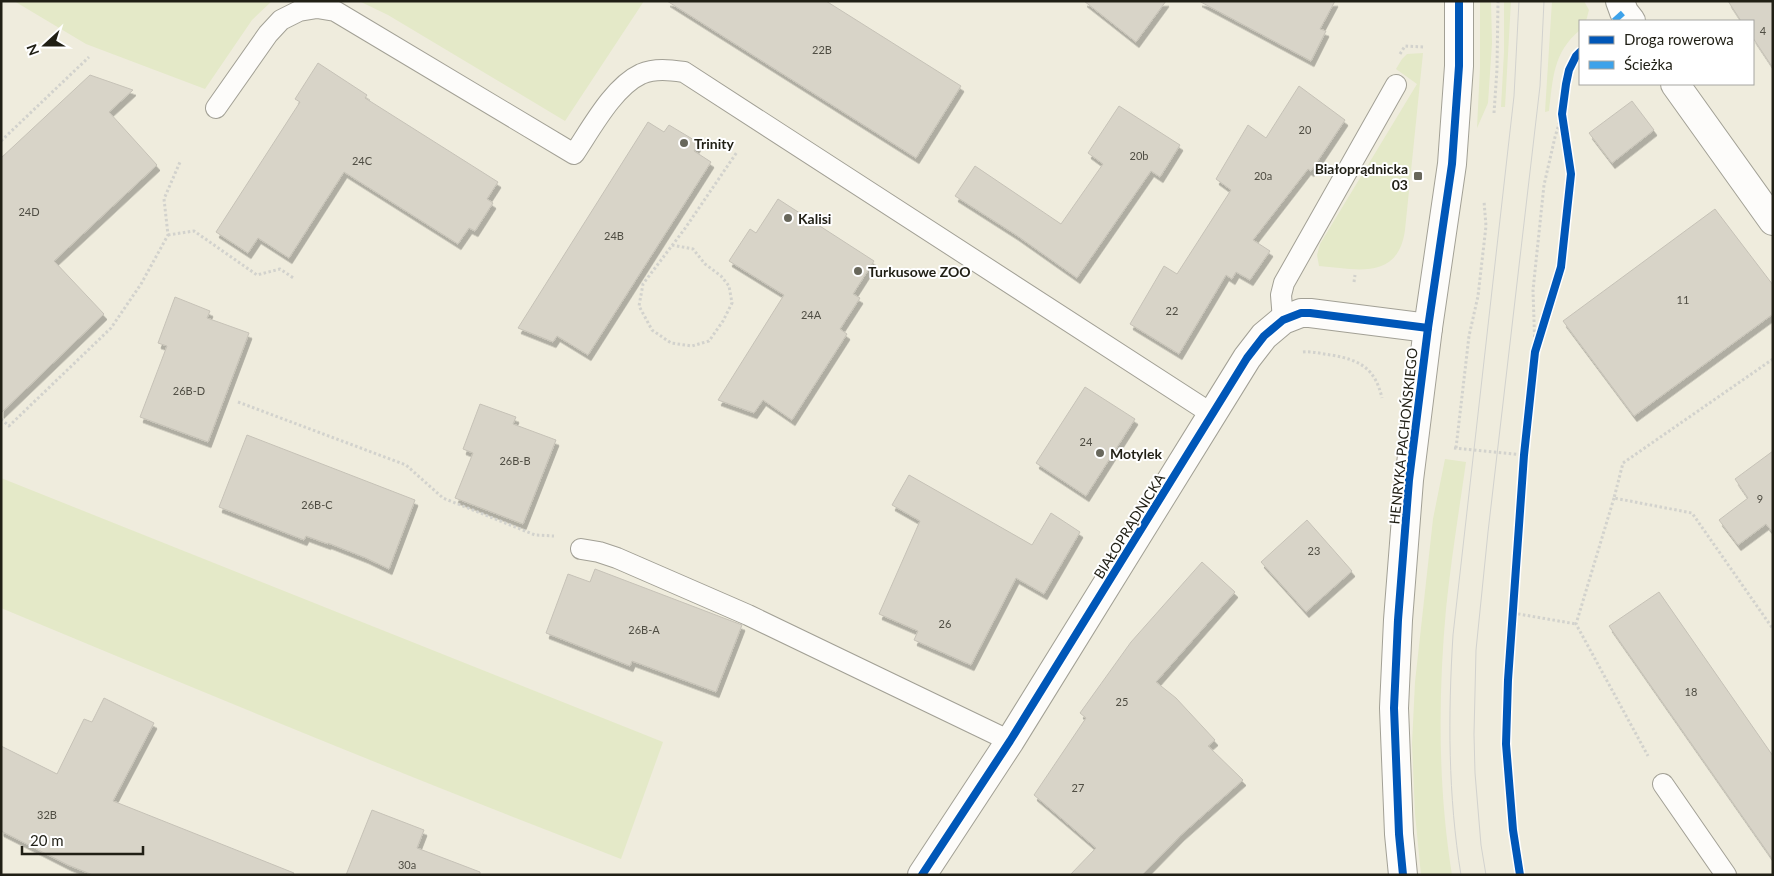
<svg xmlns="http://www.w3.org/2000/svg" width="1774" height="876" font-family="Lato,sans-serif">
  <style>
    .green { fill: #e4e9c8 }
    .building { fill: #d8d4c8; stroke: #c6c2b7; filter: url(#shadow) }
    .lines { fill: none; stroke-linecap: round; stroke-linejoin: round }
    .service-casing { stroke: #a2a095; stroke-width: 22 }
    .minor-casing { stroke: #a2a095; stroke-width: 30 }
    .tertiary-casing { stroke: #a2a095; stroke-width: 30 }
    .path { stroke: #d2d2cd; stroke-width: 3; stroke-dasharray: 2.5 2.5; stroke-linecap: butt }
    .service { stroke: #fdfcfa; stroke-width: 20 }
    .minor { stroke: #fdfcfa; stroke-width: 28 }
    .tertiary { stroke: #fdfcfa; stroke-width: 28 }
    .tram { stroke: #d2d2ce; stroke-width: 1 }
    .quiet { stroke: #3da2ea; stroke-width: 6; stroke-dasharray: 12 6; stroke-linecap: butt }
    .cycleway-casing { stroke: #fff; stroke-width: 11 }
    .cycleway { stroke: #0057b8; stroke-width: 8 }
    .poi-dot { fill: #68675b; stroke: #fff; stroke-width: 2 }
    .labels { text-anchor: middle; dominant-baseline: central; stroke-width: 4; stroke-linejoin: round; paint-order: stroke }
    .number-label { font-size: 11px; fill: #4f4d43 }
    .poi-label { font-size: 14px; font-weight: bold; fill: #201f15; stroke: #fff; text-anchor: start }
    .street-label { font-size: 14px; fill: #201f15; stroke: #fff }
  </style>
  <defs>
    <filter id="shadow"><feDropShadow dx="3" dy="5.5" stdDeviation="0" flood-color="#0004"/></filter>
  </defs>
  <rect width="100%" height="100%" fill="#efecdd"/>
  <!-- green -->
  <g class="green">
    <path d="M14,1H272L252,20L205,89L86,44Z"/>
    <path d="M359,1H644L565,121L388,15Z"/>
    <path d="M1480,1H1491L1492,43L1488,103L1477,128L1480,67Z"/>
    <path d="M1504,1H1511L1505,107H1501L1504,52Z"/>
    <path d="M1552,1H1584L1589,10L1586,21H1580V30C1553,52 1553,79 1549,111L1545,112Z"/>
    <path d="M1423,53L1405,230C1398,281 1356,269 1319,266L1317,255L1320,244L1417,84L1396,69L1402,59L1407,54Z"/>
    <path d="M1445,459L1466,462C1459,511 1451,560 1446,609C1438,697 1438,788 1452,875H1421L1415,814L1412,744L1415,682L1433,519Z"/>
    <path d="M1,478L663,742L621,859C413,779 207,694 1,608Z"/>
  </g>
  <!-- building -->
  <g class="building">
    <path d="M667,1H826L961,86L916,158Z"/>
    <path d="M1084,1H1166L1136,42Z"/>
    <path d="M1199,1H1335L1320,29L1326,31L1311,61Z"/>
    <path d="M1728,1H1773V68L1753,38V21H1741Z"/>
    <path d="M318,63L367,95L365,98L498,182L487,199L493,203L475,231L469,228L458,244L344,172L289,258L258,238L248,253L216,232L300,102L295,99Z"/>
    <path d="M90,75L133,90L109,112L157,165L54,261L104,314L1,413V158Z"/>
    <path d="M1299,86L1345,120L1311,171L1308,169L1253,240L1270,251L1250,280L1236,272L1232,279L1226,275L1179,354L1130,324L1164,266L1177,274L1231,190L1216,179L1248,125L1266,138Z"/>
    <path d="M1632,101L1654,130L1612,163L1589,133Z"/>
    <path d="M1119,106L1180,145L1160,177L1151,171L1077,278L1016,235L955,196L975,166L1061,224L1103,164L1088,153Z"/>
    <path d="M648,122L664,132L669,125L699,143L694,151L711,162L588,355L557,336L553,342L518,328Z"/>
    <path d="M778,199L874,261L853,294L860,298L840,329L847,334L792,420L763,400L754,413L718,400L784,295L729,261L750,229L756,233Z"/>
    <path d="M1715,209L1773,285V314L1634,416L1563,321Z"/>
    <path d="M175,297L210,311L207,318L249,333L208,442L140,417L167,346L158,343Z"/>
    <path d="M1085,387L1135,419L1086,496L1036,463Z"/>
    <path d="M480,404L516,417L513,424L556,440L523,524L455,498L473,453L463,449Z"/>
    <path d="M247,435L415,500L389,569L366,558L328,543V544L306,536L304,540L219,507Z"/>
    <path d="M1773,451V533L1766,524L1738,545L1719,520L1748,498L1735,479Z"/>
    <path d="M909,475L1032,545L1051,513L1080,532L1044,594L1016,578L971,665L914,640L918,631L879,614L920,521L892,505Z"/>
    <path d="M1307,520L1352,571L1306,612L1261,562Z"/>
    <path d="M1202,562L1235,592L1156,682L1176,698L1215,740L1208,746L1243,780L1181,835L1142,875H1070L1096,848L1034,795L1086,718L1080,713L1131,642Z"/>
    <path d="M595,569L742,625L716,692L632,661L630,666L546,633L568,574L590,582Z"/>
    <path d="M1659,592L1773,756V860L1609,626Z"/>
    <path d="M104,698L154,723L113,801L294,873L293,875H93L68,865L1,831V746L57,774L84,719L92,722Z"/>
    <path d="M372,810L424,830L417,848L480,872V875H346Z"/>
  </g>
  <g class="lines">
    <!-- service casing -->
    <g class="service-casing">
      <g id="service">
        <path d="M216,108L268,34L281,20L299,11L317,8L335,11L574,154C591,129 613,87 641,74C655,68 670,70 684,72L1212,414"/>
        <path d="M1283,320L1281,295L1284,283L1396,85"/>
        <path d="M581,549L599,552L617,558L748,615L1010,741"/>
        <path d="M1663,784L1726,875"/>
      </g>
    </g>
    <!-- minor casing -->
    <g class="minor-casing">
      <g id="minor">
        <path d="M1620,1L1624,12L1631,21"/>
        <path d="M1675,84L1773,221"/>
        <path d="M922,875L1010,741L1247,358L1264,336L1283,320L1301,313H1310L1428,328"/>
      </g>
    </g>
    <!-- tertiary casing -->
    <g class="tertiary-casing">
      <path id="tertiary" d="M1403,875L1399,834L1394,708L1398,620L1409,480L1428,328L1452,164L1459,66V1"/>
    </g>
    <!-- path -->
    <g class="path">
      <path d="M1400,54L1405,46L1424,47"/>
      <path d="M1494,113L1497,69L1498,1"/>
      <path d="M1,141L89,57"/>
      <path d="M168,235L194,231L257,275L280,269L295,279"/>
      <path d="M672,245L693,249L705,264L721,276L729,286L732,303L723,321L709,341L692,346L671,343L652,330L639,306L643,284L686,227L737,152"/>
      <path d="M1354,282L1355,275"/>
      <path d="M1303,352C1313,351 1322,354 1331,355C1360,360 1375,368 1382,398"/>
      <path d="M1535,352L1533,290L1544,185L1555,137L1562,114"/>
      <path d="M1773,359L1623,463L1614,498L1692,513L1773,629"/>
      <path d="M238,402L406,465L443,498L535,535L554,536"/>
      <path d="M1,419L9,426L111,328L141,284L168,235L164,199L180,162"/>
      <path d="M1454,448L1524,455"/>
      <path d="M1456,448L1469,336L1478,296L1486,226L1484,201"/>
      <path d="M1614,498L1576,624L1648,756"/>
      <path d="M1513,613L1576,624"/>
    </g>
    <!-- service -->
    <use href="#service" class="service"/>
    <!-- minor -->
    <use href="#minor" class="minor"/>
    <!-- tertiary -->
    <use href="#tertiary" class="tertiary"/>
    <!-- tram -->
    <g class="tram">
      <path d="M1461,875C1448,796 1448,715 1453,635L1514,96L1519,1"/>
      <path d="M1486,875L1481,845L1475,773L1474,734L1476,650L1488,532L1540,86L1544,1"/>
    </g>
    <!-- quiet -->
    <path class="quiet" d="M1614,21L1624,12"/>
    <!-- cycleway casing -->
    <g class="cycleway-casing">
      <g id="cycleway">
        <path d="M922,875L1010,741L1247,358L1264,336L1283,320L1301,313H1310L1428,328"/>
        <path d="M1403,875L1399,834L1394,708L1398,620L1409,480L1428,328L1452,164L1459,66V1"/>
        <path d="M1520,875L1513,830L1506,744L1508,680L1524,455L1535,352L1561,267L1571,174L1562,114L1566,84L1569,70L1576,56L1580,52"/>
      </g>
    </g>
    <!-- cycleway -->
    <use href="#cycleway" class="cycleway"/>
  </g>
  <!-- markers -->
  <g class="poi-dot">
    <circle cx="684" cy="143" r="5"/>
    <rect x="1413" y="171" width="10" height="10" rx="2.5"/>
    <circle cx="788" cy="218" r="5"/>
    <circle cx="858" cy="271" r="5"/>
    <circle cx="1100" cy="453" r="5"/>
  </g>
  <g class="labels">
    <!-- number labels -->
    <g class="number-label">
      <text x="1763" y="30">4</text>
      <text x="822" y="49">22B</text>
      <text x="1305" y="129">20</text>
      <text x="1139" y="155">20b</text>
      <text x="362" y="160">24C</text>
      <text x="1263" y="175">20a</text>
      <text x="29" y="211">24D</text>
      <text x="614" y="235">24B</text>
      <text x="1683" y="299">11</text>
      <text x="1172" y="310">22</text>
      <text x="811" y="314">24A</text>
      <text x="189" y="390">26B-D</text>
      <text x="1086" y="441">24</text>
      <text x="515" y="460">26B-B</text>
      <text x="1760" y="498">9</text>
      <text x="317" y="504">26B-C</text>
      <text x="1314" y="550">23</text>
      <text x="945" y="623">26</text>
      <text x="644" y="629">26B-A</text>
      <text x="1691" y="691">18</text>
      <text x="1122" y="701">25</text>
      <text x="1078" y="787">27</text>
      <text x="47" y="814">32B</text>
      <text x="407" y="864">30a</text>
    </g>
    <!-- poi labels -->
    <g class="poi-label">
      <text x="694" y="143">Trinity</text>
      <text x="1408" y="168" text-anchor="end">Białoprądnicka<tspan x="1408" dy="16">03</tspan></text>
      <text x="798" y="218">Kalisi</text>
      <text x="868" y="271">Turkusowe ZOO</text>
      <text x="1110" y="453">Motylek</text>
    </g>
    <!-- street labels -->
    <g class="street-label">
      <text transform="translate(1403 436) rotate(-84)">HENRYKA PACHOŃSKIEGO</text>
      <text transform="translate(1129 526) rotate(-58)">BIAŁOPRĄDNICKA</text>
    </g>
  </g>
  <!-- border -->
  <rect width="1774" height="876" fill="none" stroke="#201f15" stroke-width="5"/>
  <!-- legend -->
  <rect x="1579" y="20" width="175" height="65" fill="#ffffff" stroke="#a6a5a1"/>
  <rect x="1589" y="36" width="25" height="8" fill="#0057b8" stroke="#a6a5a1"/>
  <text x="1624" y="45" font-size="15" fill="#201f15">Droga rowerowa</text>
  <rect x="1589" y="61" width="25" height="8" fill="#3da2ea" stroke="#a6a5a1"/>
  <text x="1624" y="70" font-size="15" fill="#201f15">Ścieżka</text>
  <!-- north arrow -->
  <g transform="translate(45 45) rotate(249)" stroke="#ffffff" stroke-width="4" paint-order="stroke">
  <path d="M0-4L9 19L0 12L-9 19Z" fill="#201f15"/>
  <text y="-8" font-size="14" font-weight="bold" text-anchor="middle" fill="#201f15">N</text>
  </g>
  <!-- scale -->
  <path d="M22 846v8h121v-8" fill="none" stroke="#201f15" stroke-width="2.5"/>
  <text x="30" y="846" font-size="15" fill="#201f15" stroke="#ffffff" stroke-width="4" paint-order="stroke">20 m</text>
</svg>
